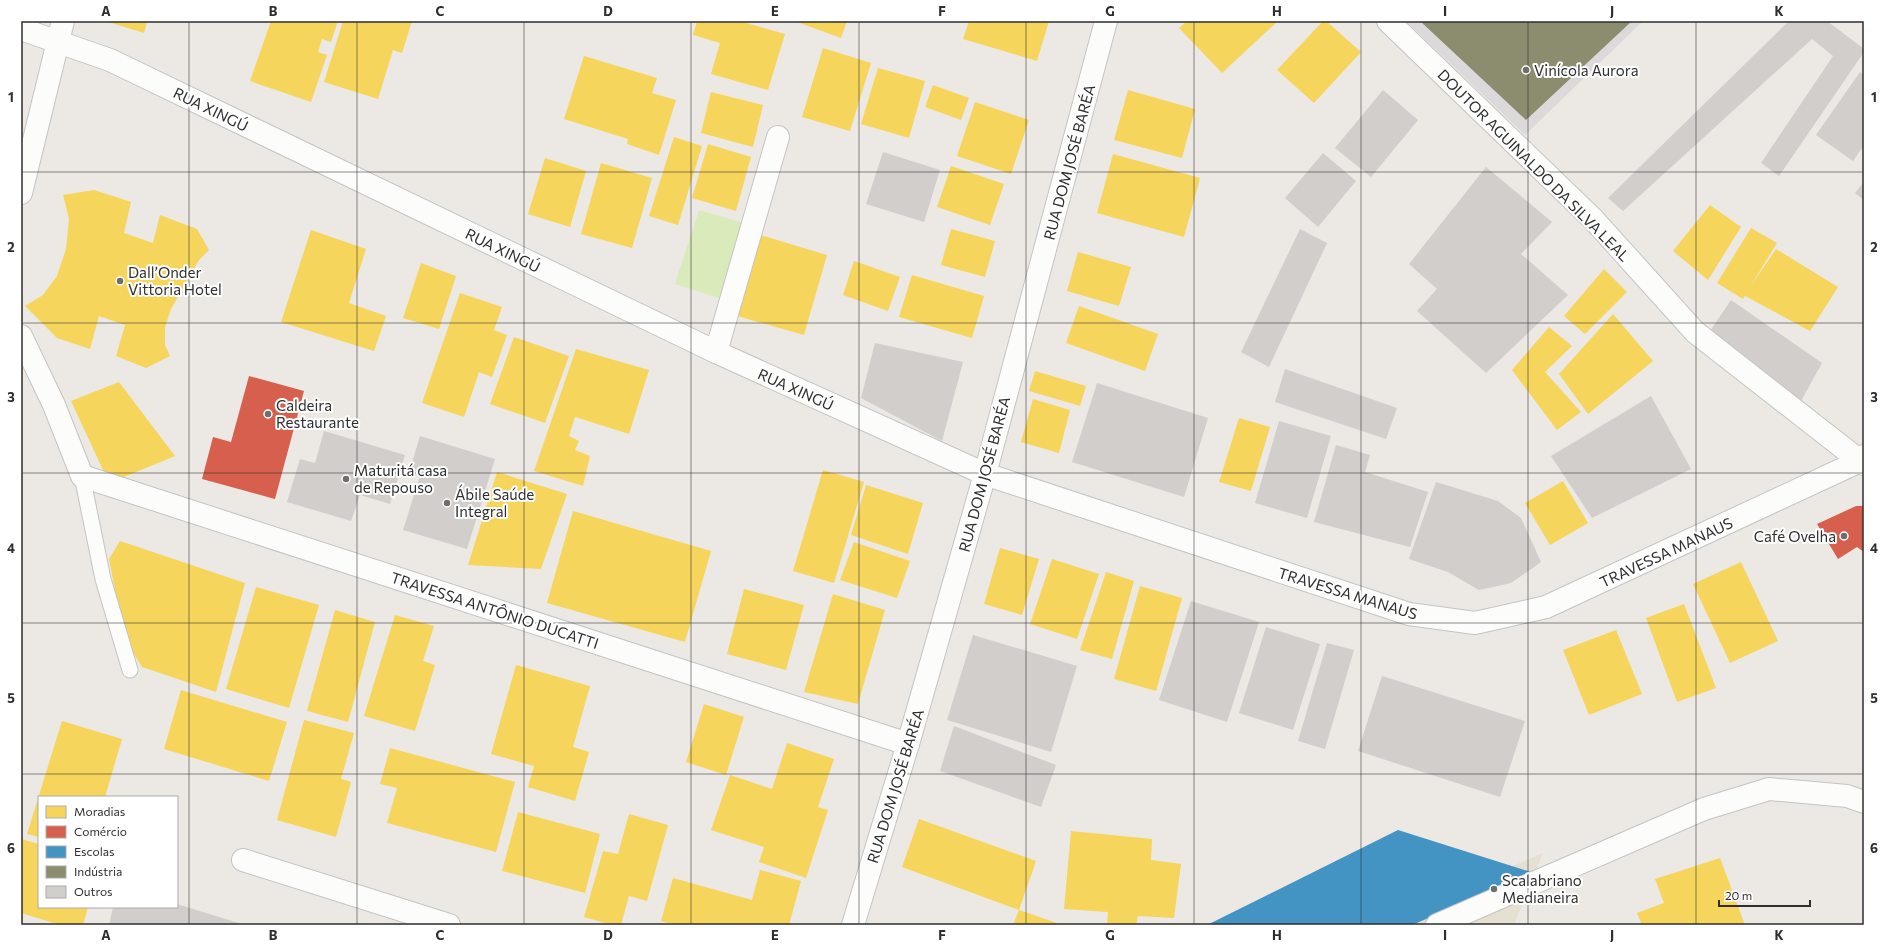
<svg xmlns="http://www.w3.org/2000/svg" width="1885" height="946" font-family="Commissioner,sans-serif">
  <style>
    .industrial { fill: #dcd9db }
    .education { fill: #e6e0d3 }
    .pitch { fill: #d9eabb }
    .homes { fill: #f6d55c }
    .shops { fill: #d6604d }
    .schools { fill: #4393c3 }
    .industry { fill: #8c8c6e }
    .building { fill: #d1cecb }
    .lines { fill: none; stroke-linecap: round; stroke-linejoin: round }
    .lane-casing { stroke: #c5c4c5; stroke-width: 17 }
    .street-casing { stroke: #c5c4c5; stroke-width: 24 }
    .secondary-casing { stroke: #c5c4c5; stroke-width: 24 }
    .lane { stroke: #fcfcfb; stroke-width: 15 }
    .street { stroke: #fcfcfb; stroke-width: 22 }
    .secondary { stroke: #fcfcfb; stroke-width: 22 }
    .grid { fill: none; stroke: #2e2e2e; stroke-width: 1; stroke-opacity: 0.55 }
    .poi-dot { fill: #706f6e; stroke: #fff; stroke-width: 1.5 }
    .labels { text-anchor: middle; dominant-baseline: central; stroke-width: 4; stroke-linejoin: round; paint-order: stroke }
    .poi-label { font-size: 15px; fill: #2e2e2e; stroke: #fff; text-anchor: start }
    .street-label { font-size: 15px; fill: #2e2e2e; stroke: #fff }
    .neatline { fill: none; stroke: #2e2e2e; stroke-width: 1.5 }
    .grid-label { font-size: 13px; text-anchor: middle; font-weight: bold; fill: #2e2e2e }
  </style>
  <rect width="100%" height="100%" fill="#ece8e4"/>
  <!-- industrial -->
  <path class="industrial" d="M1406,21H1643L1525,135Z"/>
  <!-- education -->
  <path class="education" d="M1543,853L1514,925H1376Z"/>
  <!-- pitch -->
  <path class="pitch" d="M699,210L743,223L719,298L675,284Z"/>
  <!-- homes -->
  <g class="homes">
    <path d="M105,21H147L144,33Z"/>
    <path d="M271,21H338L331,42L322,39L318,52L327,55L311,102L250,81Z"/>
    <path d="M343,21H412L402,53L393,50L378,99L324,82Z"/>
    <path d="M697,21H739L785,34L768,90L711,74L720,43L693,35Z"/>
    <path d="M794,21H847L841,38Z"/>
    <path d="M969,21H1049L1037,61L963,39Z"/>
    <path d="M1187,21H1278L1222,73L1179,28Z"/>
    <path d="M1323,21H1326L1361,52L1314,103L1277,70Z"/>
    <path d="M823,48L871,63L850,131L802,117Z"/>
    <path d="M584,56L657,78L652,93L676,100L659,155L627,144L628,139L564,119Z"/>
    <path d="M878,68L925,81L909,138L861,124Z"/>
    <path d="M933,85L969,98L961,120L925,107Z"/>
    <path d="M1128,90L1195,109L1182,158L1114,140Z"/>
    <path d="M711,92L763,105L753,147L701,133Z"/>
    <path d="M975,102L1029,120L1011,174L957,156Z"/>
    <path d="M674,137L702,146L678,225L649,216Z"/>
    <path d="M708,144L751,157L736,211L692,198Z"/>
    <path d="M1113,154L1200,178L1184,237L1097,213Z"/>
    <path d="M545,158L586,171L570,227L528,214Z"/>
    <path d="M601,163L652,178L632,248L581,234Z"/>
    <path d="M951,166L1004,184L990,225L937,207Z"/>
    <path d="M94,190L131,202L124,233L153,243L160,215L197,229L209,250L199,260L171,309L165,327V345L170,356L146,368L116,356L125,325L99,316L90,349L57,338L25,306L43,295L57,276L66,249L69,219L63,195Z"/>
    <path d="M1710,205L1741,227L1708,280L1673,251Z"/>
    <path d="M1751,228L1777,243L1750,287L1776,249L1838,287L1810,331L1745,296L1743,299L1717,283Z"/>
    <path d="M951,229L995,241L985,277L941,265Z"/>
    <path d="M311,230L366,249L349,303L386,316L374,351L281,322Z"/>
    <path d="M760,235L827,255L804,335L737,316Z"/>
    <path d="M1078,252L1131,267L1119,306L1067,291Z"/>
    <path d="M854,261L900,277L888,311L843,295Z"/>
    <path d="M421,263L456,276L439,329L403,318Z"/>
    <path d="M1604,269L1627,292L1585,334L1564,316Z"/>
    <path d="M912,275L984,296L972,338L899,317Z"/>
    <path d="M460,293L502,307L494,330L507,335L492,377L479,372L464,417L422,403Z"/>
    <path d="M1079,306L1158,334L1145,371L1066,343Z"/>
    <path d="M1613,314L1653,361L1588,414L1559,374Z"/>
    <path d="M1549,327L1572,346L1545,372L1581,412L1557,430L1512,370Z"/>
    <path d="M514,337L569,356L545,423L490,404Z"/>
    <path d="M576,349L649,370L629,434L575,417L569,436L579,441L575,450L590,456L583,486L534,471Z"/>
    <path d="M1035,371L1086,386L1080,406L1029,391Z"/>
    <path d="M119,382L175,456L109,483L71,401Z"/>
    <path d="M1033,399L1070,410L1059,453L1021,442Z"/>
    <path d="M1239,418L1270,427L1251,491L1219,482Z"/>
    <path d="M823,470L864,482L834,583L793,571Z"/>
    <path d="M497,472L567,494L541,569L468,565Z"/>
    <path d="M1563,481L1588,523L1550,545L1525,503Z"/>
    <path d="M866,485L923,503L908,554L851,535Z"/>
    <path d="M573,511L711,551L685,642L547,603Z"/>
    <path d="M120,541L245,583L216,692L142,667L124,637L109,559Z"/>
    <path d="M854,542L910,561L897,598L840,580Z"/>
    <path d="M1000,548L1039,559L1022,615L984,604Z"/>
    <path d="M1052,559L1099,574L1077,639L1030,624Z"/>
    <path d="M1741,562L1778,641L1730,663L1693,584Z"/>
    <path d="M1106,572L1134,581L1112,659L1080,650Z"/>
    <path d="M1140,586L1182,598L1156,691L1114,679Z"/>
    <path d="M256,587L319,605L289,708L226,689Z"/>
    <path d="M744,589L804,605L786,670L727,654Z"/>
    <path d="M833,594L885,610L858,704L804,692Z"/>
    <path d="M1684,604L1716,688L1677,702L1646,618Z"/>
    <path d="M335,610L375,622L348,722L307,711Z"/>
    <path d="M395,615L434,626L423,661L435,665L415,731L364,716Z"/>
    <path d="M1616,630L1642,694L1589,715L1563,650Z"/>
    <path d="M516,665L590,686L573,747L589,752L575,801L528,787L534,766L491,754Z"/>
    <path d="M181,690L287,722L269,781L164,749Z"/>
    <path d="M704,704L744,717L726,775L686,762Z"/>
    <path d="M304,720L354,733L341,779L351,782L336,837L277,820Z"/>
    <path d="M62,721L122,739L105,797H39V837L27,834Z"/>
    <path d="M787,743L834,759L818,807L828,810L806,878L759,862L764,847L711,830L730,775L772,789Z"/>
    <path d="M390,748L515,782L496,852L387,823L397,788L380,784Z"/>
    <path d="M518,812L600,834L585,893L502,871Z"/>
    <path d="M629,814L668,825L647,901L629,896L621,925H612L584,917L603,851L618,854Z"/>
    <path d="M919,819L1036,861L1019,910L902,867Z"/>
    <path d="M1071,831L1152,839L1151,860L1181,864L1174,918L1138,916L1136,925H1107L1108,912L1064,909Z"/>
    <path d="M21,839L39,844V907H88L83,925H60L21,913Z"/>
    <path d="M1720,858L1745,925H1642L1637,913L1664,903L1655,879Z"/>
    <path d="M760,870L801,881L789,925H676L661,921L673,878L752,900Z"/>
    <path d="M1019,910L1057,923L1056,925H1013Z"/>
  </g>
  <!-- shops -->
  <g class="shops">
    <path d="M249,376L304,391L275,499L202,479L213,437L231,442Z"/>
    <path d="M1856,506H1864V552L1857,547L1838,559L1817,524Z"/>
  </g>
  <!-- schools -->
  <path class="schools" d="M1398,830L1534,873L1412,925H1207Z"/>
  <!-- industry -->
  <path class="industry" d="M1420,21H1632L1526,120Z"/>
  <!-- building -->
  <g class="building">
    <path d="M1789,21H1827L1864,49V52L1779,176L1761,163L1833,56L1812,39L1623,211L1608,198Z"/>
    <path d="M1860,72L1864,75V145L1853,161L1816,135Z"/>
    <path d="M1383,90L1418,120L1371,177L1335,148Z"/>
    <path d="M883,152L940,170L924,222L866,204Z"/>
    <path d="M1323,153L1356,181L1318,227L1285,198Z"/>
    <path d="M1486,167L1552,222L1521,254L1568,295L1486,373L1417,311L1437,289L1409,264Z"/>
    <path d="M1864,182V200L1855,193Z"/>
    <path d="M1300,229L1327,243L1269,367L1241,352Z"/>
    <path d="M1731,300L1822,363L1801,401L1710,331Z"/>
    <path d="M875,343L963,362L942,441L861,398Z"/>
    <path d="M1285,369L1397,408L1386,439L1275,402Z"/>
    <path d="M1097,383L1208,418L1184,497L1072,462Z"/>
    <path d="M1651,396L1691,469L1592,518L1551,456Z"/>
    <path d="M1279,421L1331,436L1307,518L1255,503Z"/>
    <path d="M324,431L405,455L390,504L360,495L351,521L287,502L300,459L315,463Z"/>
    <path d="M420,436L495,459L467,549L403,530L420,476L409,473Z"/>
    <path d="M1336,445L1370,455L1365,472L1428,492L1410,547L1314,522Z"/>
    <path d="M1436,482L1498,501L1521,518L1541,562L1511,583L1479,590L1448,572L1409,559Z"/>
    <path d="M1191,601L1259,622L1227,722L1159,700Z"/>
    <path d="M1266,627L1320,644L1293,730L1239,713Z"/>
    <path d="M973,635L1077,666L1051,752L947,720Z"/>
    <path d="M1327,643L1354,650L1325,749L1298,741Z"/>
    <path d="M1382,676L1525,721L1500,797L1358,751Z"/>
    <path d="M954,726L1056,765L1041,807L940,771Z"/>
    <path d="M177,904L245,925H109L113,907H177Z"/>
  </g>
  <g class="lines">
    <!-- lane casing -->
    <g class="lane-casing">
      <path id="lane" d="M82,476L103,579L130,670"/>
    </g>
    <!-- street casing -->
    <g class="street-casing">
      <g id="street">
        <path d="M21,29L110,60L716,352L985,474L1409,614L1475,623L1546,607L1860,461L1864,464"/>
        <path d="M21,336L54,405L82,476L908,744"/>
        <path d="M716,352L778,137"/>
        <path d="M243,860L449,925"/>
      </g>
    </g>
    <!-- secondary casing -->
    <g class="secondary-casing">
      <g id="secondary">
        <path d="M1388,21L1594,220L1695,332L1860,461L1864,456"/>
        <path d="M21,193L63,21"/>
        <path d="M853,925L908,744L985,474L1106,21"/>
        <path d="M1437,925L1704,809L1769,789L1847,796L1864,802"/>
      </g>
    </g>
    <!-- lane -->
    <use href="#lane" class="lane"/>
    <!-- street -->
    <use href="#street" class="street"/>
    <!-- secondary -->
    <use href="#secondary" class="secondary"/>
  </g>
  <!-- grid -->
  <path class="grid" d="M189,21V925M357,21V925M524,21V925M691,21V925M859,21V925M1026,21V925M1194,21V925M1361,21V925M1528,21V925M1696,21V925M21,172H1864M21,323H1864M21,473H1864M21,623H1864M21,774H1864"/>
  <!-- markers -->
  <g class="poi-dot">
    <circle cx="1526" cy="70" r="4"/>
    <circle cx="120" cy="281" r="4"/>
    <circle cx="268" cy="414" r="4"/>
    <circle cx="346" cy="479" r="4"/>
    <circle cx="447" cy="503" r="4"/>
    <circle cx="1844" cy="536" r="4"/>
    <circle cx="1494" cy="889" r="4"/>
  </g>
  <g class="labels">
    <!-- poi labels -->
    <g class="poi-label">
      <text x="1534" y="70">Vinícola Aurora</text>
      <text x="128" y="272">Dall’Onder<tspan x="128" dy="17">Vittoria Hotel</tspan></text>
      <text x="276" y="405">Caldeira<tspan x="276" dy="17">Restaurante</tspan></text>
      <text x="354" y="470">Maturitá casa<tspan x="354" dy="17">de Repouso</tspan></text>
      <text x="455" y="494">Ábile Saúde<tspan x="455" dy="17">Integral</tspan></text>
      <text x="1836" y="536" text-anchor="end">Café Ovelha</text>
      <text x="1502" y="880">Scalabriano<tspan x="1502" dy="17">Medianeira</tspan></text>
    </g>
    <!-- street labels -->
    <g class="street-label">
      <text transform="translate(211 109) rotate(26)">RUA XINGÚ</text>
      <text transform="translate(1069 162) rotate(-75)">RUA DOM JOSÉ BARÉA</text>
      <text transform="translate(1534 165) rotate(45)">DOUTOR AGUINALDO DA SILVA LEAL</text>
      <text transform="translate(503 250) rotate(26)">RUA XINGÚ</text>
      <text transform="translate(796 389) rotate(24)">RUA XINGÚ</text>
      <text transform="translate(984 474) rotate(-75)">RUA DOM JOSÉ BARÉA</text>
      <text transform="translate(1666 552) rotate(-25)">TRAVESSA MANAUS</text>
      <text transform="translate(1348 593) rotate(17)">TRAVESSA MANAUS</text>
      <text transform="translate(495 610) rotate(18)">TRAVESSA ANTÔNIO DUCATTI</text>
      <text transform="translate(895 786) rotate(-73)">RUA DOM JOSÉ BARÉA</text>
    </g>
  </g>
  <!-- border -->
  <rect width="1885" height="946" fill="none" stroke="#ffffff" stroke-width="44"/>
  <!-- legend -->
  <rect x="38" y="796" width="140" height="112" fill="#ffffff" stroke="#ababab"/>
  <rect x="46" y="806" width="20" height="12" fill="#f6d55c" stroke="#ababab"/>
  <text x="74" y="816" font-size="12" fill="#2e2e2e">Moradias</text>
  <rect x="46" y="826" width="20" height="12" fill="#d6604d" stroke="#ababab"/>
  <text x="74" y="836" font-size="12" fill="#2e2e2e">Comércio</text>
  <rect x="46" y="846" width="20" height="12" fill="#4393c3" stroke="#ababab"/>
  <text x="74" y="856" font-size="12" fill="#2e2e2e">Escolas</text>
  <rect x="46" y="866" width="20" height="12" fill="#8c8c6e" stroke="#ababab"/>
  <text x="74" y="876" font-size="12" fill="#2e2e2e">Indústria</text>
  <rect x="46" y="886" width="20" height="12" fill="#d1cecb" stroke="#ababab"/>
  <text x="74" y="896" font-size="12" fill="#2e2e2e">Outros</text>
  <!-- scale -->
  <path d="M1719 900v6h91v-6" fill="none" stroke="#2e2e2e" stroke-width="2"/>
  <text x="1725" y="900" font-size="12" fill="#2e2e2e" stroke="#ffffff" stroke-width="3" paint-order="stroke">20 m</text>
  <rect x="22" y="22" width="1841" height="902" class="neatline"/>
  <g class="grid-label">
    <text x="106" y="16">A</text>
    <text x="273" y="16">B</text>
    <text x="440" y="16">C</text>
    <text x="608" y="16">D</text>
    <text x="775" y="16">E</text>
    <text x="942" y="16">F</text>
    <text x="1110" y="16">G</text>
    <text x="1277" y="16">H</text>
    <text x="1445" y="16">I</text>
    <text x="1612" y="16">J</text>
    <text x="1779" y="16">K</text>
    <text x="11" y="102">1</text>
    <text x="1874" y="102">1</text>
    <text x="11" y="252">2</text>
    <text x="1874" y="252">2</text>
    <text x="11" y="402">3</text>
    <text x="1874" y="402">3</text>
    <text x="11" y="553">4</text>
    <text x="1874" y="553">4</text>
    <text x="11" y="703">5</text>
    <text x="1874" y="703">5</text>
    <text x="11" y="853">6</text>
    <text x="1874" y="853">6</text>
    <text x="106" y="940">A</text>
    <text x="273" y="940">B</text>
    <text x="440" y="940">C</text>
    <text x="608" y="940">D</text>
    <text x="775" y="940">E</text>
    <text x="942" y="940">F</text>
    <text x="1110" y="940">G</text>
    <text x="1277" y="940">H</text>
    <text x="1445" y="940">I</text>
    <text x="1612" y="940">J</text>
    <text x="1779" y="940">K</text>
  </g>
</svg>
